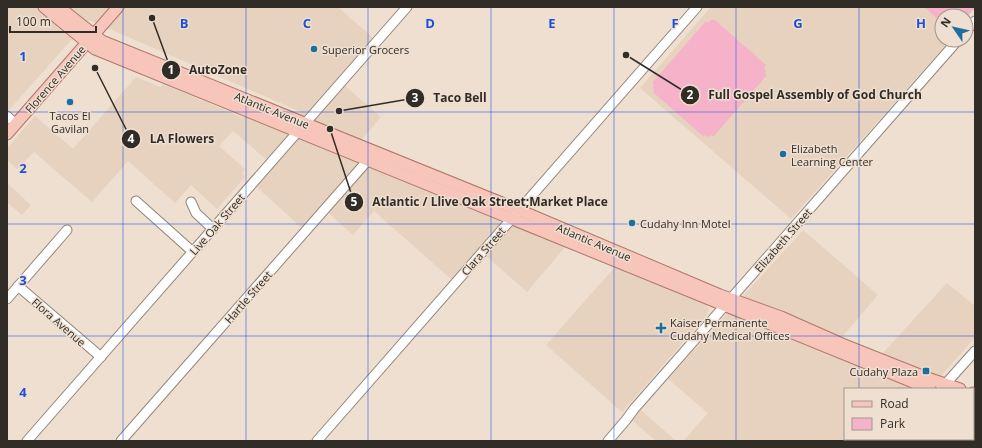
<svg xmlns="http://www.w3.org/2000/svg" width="982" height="448" font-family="'Open Sans',sans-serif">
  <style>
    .built { fill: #e6d2be }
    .green { fill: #f5b2c9 }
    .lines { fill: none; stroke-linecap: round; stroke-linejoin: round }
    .minor-casing { stroke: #938679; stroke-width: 11 }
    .major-casing { stroke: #b0766a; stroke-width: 13 }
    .minor { stroke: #fff; stroke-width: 9 }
    .major { stroke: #f8c5bb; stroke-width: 11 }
    .grid { fill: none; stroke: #1d4ed8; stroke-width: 1; stroke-opacity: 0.55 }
    .poi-dot { fill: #1c6e9f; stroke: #eedfd1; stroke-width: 1.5 }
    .labels { text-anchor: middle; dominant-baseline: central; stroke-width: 3; stroke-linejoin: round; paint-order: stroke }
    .poi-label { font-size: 11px; fill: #322c27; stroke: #eedfd1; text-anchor: start }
    .street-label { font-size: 11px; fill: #322c27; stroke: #eedfd1 }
    .grid-label { font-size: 13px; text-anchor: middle; font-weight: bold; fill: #1d4ed8; stroke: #eedfd1; stroke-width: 3; stroke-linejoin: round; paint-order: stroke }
    .leader { fill: none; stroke: #322c27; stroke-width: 1.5 }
    .callout-dot { fill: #322c27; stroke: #eedfd1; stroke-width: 1.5 }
    .mark-label { font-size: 12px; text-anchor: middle; font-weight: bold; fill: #fff }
    .callout-label { font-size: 12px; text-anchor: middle; font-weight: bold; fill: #322c27; stroke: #eedfd1; stroke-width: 3; stroke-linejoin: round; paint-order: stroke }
  </style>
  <rect width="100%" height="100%" fill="#eedfd1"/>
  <!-- built -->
  <g class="built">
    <path d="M7,7H338L373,38L337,79L381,117L348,156L498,218L500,222L499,225L452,280L374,211L353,235L321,206L302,228L258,188L267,160L233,131L219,146L245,169L242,173L245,177L217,209L191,185L175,203L128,161L92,202L34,152L17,169L7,160V148L35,116L73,149L136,77L161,87L163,84L244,118L247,115L284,132L301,112L89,20L9,110L7,107Z"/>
    <path d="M711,7H924L942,23V40H950L791,219L640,88Z"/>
    <path d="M7,183L31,205L22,215L7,202Z"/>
    <path d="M513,226L566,246L527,292L486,256Z"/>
    <path d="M803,230L878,295L841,338L868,369L947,283L975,306V337L930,389H845V439H887L885,441H683L708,413L668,379Z"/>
    <path d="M615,267L706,305L709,309L707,315L622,412L546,345Z"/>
    <path d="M641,410L642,411L676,441H656L633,421L632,420Z"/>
  </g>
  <!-- green -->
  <g class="green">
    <path d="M924,7H975V8L966,18V16H942V23Z"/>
    <path d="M711,20H715L766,65L764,68L766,70L765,74L767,75L713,137L712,135L707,137L705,135L704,137L653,92L654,90L653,89L654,84L652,83L706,21L708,23Z"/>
  </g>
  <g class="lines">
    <!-- minor casing -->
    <g class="minor-casing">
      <g id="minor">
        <path d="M966,31L975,21"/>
        <path d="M7,116L16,124"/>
        <path d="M136,201L193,252"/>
        <path d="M191,202L196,213L213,229"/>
        <path d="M18,286L101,357"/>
        <path d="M7,299L67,230"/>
        <path d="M941,389L975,351"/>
        <path d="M27,441L407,7"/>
        <path d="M121,441L368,160L370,156"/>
        <path d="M317,441L697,7"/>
        <path d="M608,441L626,420L634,409L958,40"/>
        <path d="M896,441L897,439"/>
      </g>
    </g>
    <!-- major casing -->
    <g class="major-casing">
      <g id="major">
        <path d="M44,7L95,49L930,389"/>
        <path d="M59,7L102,41L519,210L720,295L781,317L842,344L930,379L960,389"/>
        <path d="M7,134L118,7"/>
        <path d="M973,393L975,394"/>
        <path d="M973,405H975"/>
      </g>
    </g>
    <!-- minor -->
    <use href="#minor" class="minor"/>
    <!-- major -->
    <use href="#major" class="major"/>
  </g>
  <!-- grid -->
  <path class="grid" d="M123,7V441M246,7V441M368,7V441M491,7V441M614,7V441M736,7V441M859,7V389M7,112H975M7,224H975M7,336H975M859,439V441"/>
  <!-- markers -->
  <g class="poi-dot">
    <circle cx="314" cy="49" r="4"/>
    <circle cx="70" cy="102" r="4"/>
    <circle cx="783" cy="154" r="4"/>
    <circle cx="632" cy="223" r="4"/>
    <path d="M659 322h4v4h4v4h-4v4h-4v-4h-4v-4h4z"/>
    <rect x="922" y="367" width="8" height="8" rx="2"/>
  </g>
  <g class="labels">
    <!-- poi labels -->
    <g class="poi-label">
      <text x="322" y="49">Superior Grocers</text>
      <text x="70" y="115" text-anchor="middle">Tacos El<tspan x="70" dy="13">Gavilan</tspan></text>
      <text x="791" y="148">Elizabeth<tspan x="791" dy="13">Learning Center</tspan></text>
      <text x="640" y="223">Cudahy Inn Motel</text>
      <text x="670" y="322">Kaiser Permanente<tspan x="670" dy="13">Cudahy Medical Offices</tspan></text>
      <text x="918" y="371" text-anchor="end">Cudahy Plaza</text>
    </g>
    <!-- street labels -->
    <g class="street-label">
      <text transform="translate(55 79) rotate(-49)">Florence Avenue</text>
      <text transform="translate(272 110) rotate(22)">Atlantic Avenue</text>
      <text transform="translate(217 224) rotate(-49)">Live Oak Street</text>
      <text transform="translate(783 240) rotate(-49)">Elizabeth Street</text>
      <text transform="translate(594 242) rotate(23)">Atlantic Avenue</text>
      <text transform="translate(483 251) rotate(-49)">Clara Street</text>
      <text transform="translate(248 297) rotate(-49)">Hartle Street</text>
      <text transform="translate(59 322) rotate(41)">Flora Avenue</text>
    </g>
  </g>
  <g class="grid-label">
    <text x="184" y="28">B</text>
    <text x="307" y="28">C</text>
    <text x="430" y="28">D</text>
    <text x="552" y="28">E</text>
    <text x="675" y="28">F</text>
    <text x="798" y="28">G</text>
    <text x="921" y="28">H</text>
    <text x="23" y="61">1</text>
    <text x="23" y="173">2</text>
    <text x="23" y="285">3</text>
    <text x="23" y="397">4</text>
  </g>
  <!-- callouts -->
  <path class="leader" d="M152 18L171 70M626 55L690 95M339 111L415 98M95 68L131 139M330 129L354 202"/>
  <g class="callout-dot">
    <circle cx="152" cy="18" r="4"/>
    <circle cx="626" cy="55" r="4"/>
    <circle cx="339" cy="111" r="4"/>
    <circle cx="95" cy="68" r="4"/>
    <circle cx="330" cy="129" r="4"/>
    <circle cx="171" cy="70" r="10"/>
    <circle cx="690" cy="95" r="10"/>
    <circle cx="415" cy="98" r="10"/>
    <circle cx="131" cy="139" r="10"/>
    <circle cx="354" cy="202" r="10"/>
  </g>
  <g class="mark-label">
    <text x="171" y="74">1</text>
    <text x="690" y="99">2</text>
    <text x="415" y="102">3</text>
    <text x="131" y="143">4</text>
    <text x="354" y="206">5</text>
  </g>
  <g class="callout-label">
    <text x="218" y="74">AutoZone</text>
    <text x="815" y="99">Full Gospel Assembly of God Church</text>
    <text x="460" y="102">Taco Bell</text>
    <text x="182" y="143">LA Flowers</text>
    <text x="490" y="206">Atlantic / Llive Oak Street;Market Place</text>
  </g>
  <!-- border -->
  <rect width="982" height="448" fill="none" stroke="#322c27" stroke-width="16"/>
  <!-- legend -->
  <rect x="844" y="388" width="130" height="52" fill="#eedfd1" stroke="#a3978d"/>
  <rect x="852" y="401" width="20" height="6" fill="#f8c5bb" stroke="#a3978d"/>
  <text x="880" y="408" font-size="12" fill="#322c27">Road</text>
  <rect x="852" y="418" width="20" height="12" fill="#f5b2c9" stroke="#a3978d"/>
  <text x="880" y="428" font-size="12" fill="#322c27">Park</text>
  <!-- north arrow -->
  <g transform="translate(954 28) rotate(304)"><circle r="19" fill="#eedfd1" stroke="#a3978d"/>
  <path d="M0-3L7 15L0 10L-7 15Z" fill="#1c6e9f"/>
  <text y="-6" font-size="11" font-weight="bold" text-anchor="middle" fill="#322c27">N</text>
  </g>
  <!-- scale -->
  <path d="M10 26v6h86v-6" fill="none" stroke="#322c27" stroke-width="2"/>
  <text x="16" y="26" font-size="12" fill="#322c27" stroke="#eedfd1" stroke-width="3" paint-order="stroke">100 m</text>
</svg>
